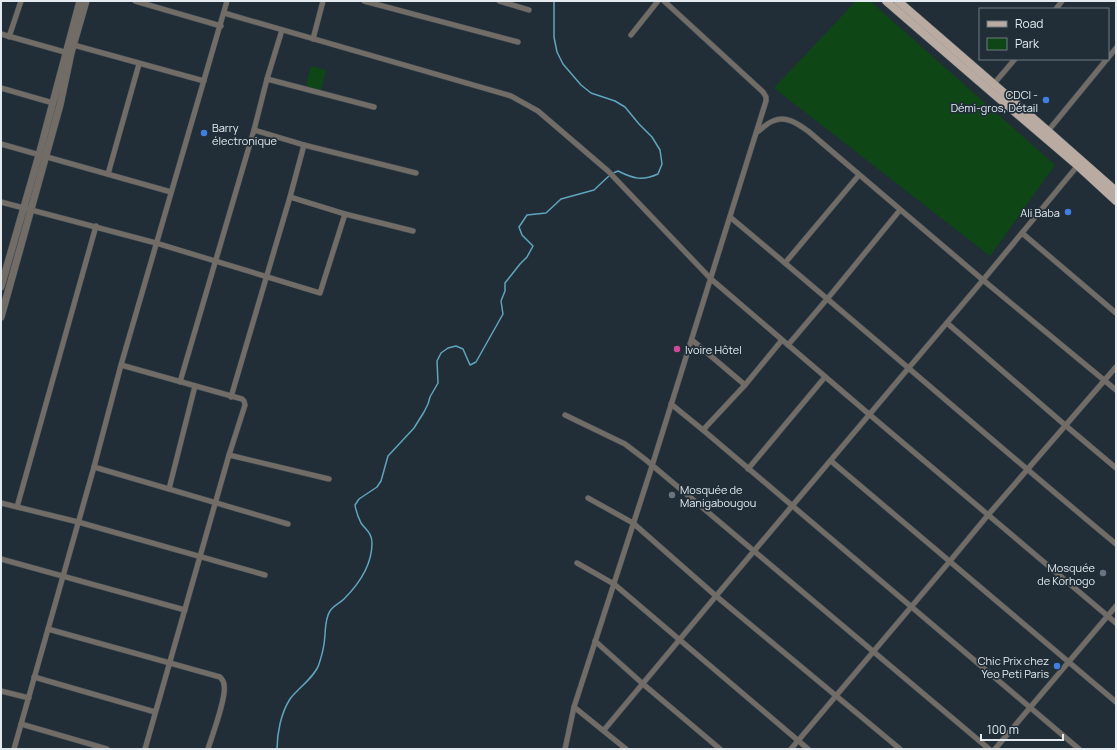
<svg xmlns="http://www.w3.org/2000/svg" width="1117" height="750" font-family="Manrope,sans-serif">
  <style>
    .green { fill: #0f4616 }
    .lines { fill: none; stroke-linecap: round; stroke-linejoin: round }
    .stream { stroke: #5fa5be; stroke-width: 1.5 }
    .minor-casing { stroke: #404c55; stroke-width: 6 }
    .tertiary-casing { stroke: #404c55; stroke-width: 8 }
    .primary-casing { stroke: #404c55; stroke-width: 9 }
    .minor { stroke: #726c67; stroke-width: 5 }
    .tertiary { stroke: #726c67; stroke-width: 7 }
    .primary { stroke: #b9aba1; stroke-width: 8 }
    .shop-dot { fill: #3f7fe0; stroke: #212e37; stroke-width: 1.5 }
    .hotel-dot { fill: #d1479c; stroke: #212e37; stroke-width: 1.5 }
    .worship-dot { fill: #6b7280; stroke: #212e37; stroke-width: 1.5 }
    .labels { text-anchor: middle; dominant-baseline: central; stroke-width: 3.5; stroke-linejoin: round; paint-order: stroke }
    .poi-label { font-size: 11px; fill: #e3ebf1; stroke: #212e37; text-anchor: end }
  </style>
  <rect width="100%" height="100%" fill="#212e37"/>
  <!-- green -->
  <g class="green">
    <path d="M856,1H870L1055,165L990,256L774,88Z"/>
    <path d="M311,66L326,70L321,90L306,86Z"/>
  </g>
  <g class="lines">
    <!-- stream -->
    <path class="stream" d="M277,749C277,733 281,713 290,699C297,689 315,677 319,664C321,658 323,651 324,644C326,633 324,620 330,611C333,606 340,603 344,599C359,584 372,565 372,543C372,533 366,530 361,523C358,517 356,511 355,505L359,499L377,487L381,481L388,456L414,428L424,412L428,404L430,397L438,383L437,361L441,353L448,348L456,346L463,349L470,365L476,362L503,314L501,301L505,291V283L520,264L527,257L533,246L522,235L519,227L527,215L546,213L561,199L594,190L611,174L618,171C634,179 642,181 658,174L662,164L660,150L652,137L639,124L625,107L615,101L591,93L581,85L563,64L557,52L554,37V1"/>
    <!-- minor casing -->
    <g class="minor-casing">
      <g id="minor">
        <path d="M135,1L221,26"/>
        <path d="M364,1L518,42"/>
        <path d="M499,1L529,10"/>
        <path d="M1056,9L1062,1"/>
        <path d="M224,13L511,96L538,111L608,171L711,279L870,415L1116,623"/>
        <path d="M1,34L68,53"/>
        <path d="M631,35L658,1"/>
        <path d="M9,37L21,1"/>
        <path d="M313,39L323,1"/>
        <path d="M70,44L204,81"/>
        <path d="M1108,58L1116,48"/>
        <path d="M267,79L374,107"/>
        <path d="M992,86L1015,59"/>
        <path d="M1,88L53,103"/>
        <path d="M254,130L304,145L416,173"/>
        <path d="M1048,131L1107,59"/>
        <path d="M757,132C762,129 767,123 773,121C786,115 798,124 808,131L983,280L1116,390"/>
        <path d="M1,144L171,192"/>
        <path d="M108,174L139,64"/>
        <path d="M290,197L345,214L413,231"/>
        <path d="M1,202L156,243L320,293L345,214"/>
        <path d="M730,217C860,325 986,436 1116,544"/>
        <path d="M1022,233L1116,313"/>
        <path d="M785,263L859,175"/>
        <path d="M947,323L1065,425L1116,468"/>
        <path d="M692,340L745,385"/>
        <path d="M788,345L833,292L900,210"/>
        <path d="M121,365L242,399L244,401L245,405L229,455L145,749"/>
        <path d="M180,382L254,130L267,79L282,30"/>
        <path d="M231,397L290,197L304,145"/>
        <path d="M671,404L703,430L1079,749"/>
        <path d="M565,415L625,444L646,460L989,749"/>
        <path d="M703,430L745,385L782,340"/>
        <path d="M229,455L329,479"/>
        <path d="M831,461L1116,702"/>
        <path d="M94,467L288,524"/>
        <path d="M748,469L825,377"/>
        <path d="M169,489L195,386"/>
        <path d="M588,498L633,523L716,596L900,749"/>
        <path d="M1,503L78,522L265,575"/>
        <path d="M17,507L96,226"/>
        <path d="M1,559L185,610"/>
        <path d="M577,563L614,584L808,749"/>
        <path d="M48,629L220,677C222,679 224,682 224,685C227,696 212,736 208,749"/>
        <path d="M595,641L643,684L720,749"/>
        <path d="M34,677L155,712"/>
        <path d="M1,691L29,698"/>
        <path d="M574,707L626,749"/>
        <path d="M21,724L107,749"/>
        <path d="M604,730L716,596L983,280L1079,164"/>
        <path d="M14,749L94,467L121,365L227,1"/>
        <path d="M565,749L574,707L652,466L766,101V97L763,92L664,1"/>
        <path d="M791,749L950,561L988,515L1116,367"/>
        <path d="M995,749L1116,606"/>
      </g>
    </g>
    <!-- tertiary casing -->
    <g class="tertiary-casing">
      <g id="tertiary">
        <path d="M1,287L39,155L80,1"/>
        <path d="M1,317L60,105L71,53L86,1"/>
      </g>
    </g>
    <!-- primary casing -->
    <g class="primary-casing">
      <g id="primary">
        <path d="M886,1L989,90L1078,166L1116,201"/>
        <path d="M898,1L1048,131L1116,191"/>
      </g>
    </g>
    <!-- minor -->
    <use href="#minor" class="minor"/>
    <!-- tertiary -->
    <use href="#tertiary" class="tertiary"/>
    <!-- primary -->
    <use href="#primary" class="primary"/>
  </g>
  <!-- markers -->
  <g class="shop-dot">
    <circle cx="1046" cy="100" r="4"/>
    <circle cx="204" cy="133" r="4"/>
    <circle cx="1068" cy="212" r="4"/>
    <circle cx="1057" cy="666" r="4"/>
  </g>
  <circle class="hotel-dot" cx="677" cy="349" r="4"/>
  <g class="worship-dot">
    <circle cx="672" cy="495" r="4"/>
    <circle cx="1103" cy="573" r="4"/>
  </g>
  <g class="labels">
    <!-- poi labels -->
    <g class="poi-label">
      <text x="1038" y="94">CDCI -<tspan x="1038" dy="13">Démi-gros, Détail</tspan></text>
      <text x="212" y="127" text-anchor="start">Barry<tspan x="212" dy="13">électronique</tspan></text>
      <text x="1060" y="212">Ali Baba</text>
      <text x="685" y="349" text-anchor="start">Ivoire Hôtel</text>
      <text x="680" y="489" text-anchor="start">Mosquée de<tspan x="680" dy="13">Manigabougou</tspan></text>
      <text x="1095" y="567">Mosquée<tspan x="1095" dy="13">de Korhogo</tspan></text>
      <text x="1049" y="660">Chic Prix chez<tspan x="1049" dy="13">Yeo Peti Paris</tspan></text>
    </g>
  </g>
  <!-- border -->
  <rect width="1117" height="750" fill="none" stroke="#e3ebf1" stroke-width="4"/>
  <!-- legend -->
  <rect x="979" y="8" width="130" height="52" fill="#212e37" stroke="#6f7a81"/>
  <rect x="987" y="21" width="20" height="6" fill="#b9aba1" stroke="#6f7a81"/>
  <text x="1015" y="28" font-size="12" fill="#e3ebf1">Road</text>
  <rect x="987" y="38" width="20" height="12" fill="#0f4616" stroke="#6f7a81"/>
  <text x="1015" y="48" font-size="12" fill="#e3ebf1">Park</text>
  <!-- scale -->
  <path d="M981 734v6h82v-6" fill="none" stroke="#e3ebf1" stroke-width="2"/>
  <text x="987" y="734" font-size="12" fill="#e3ebf1" stroke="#212e37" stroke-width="3" paint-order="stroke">100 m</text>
</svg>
